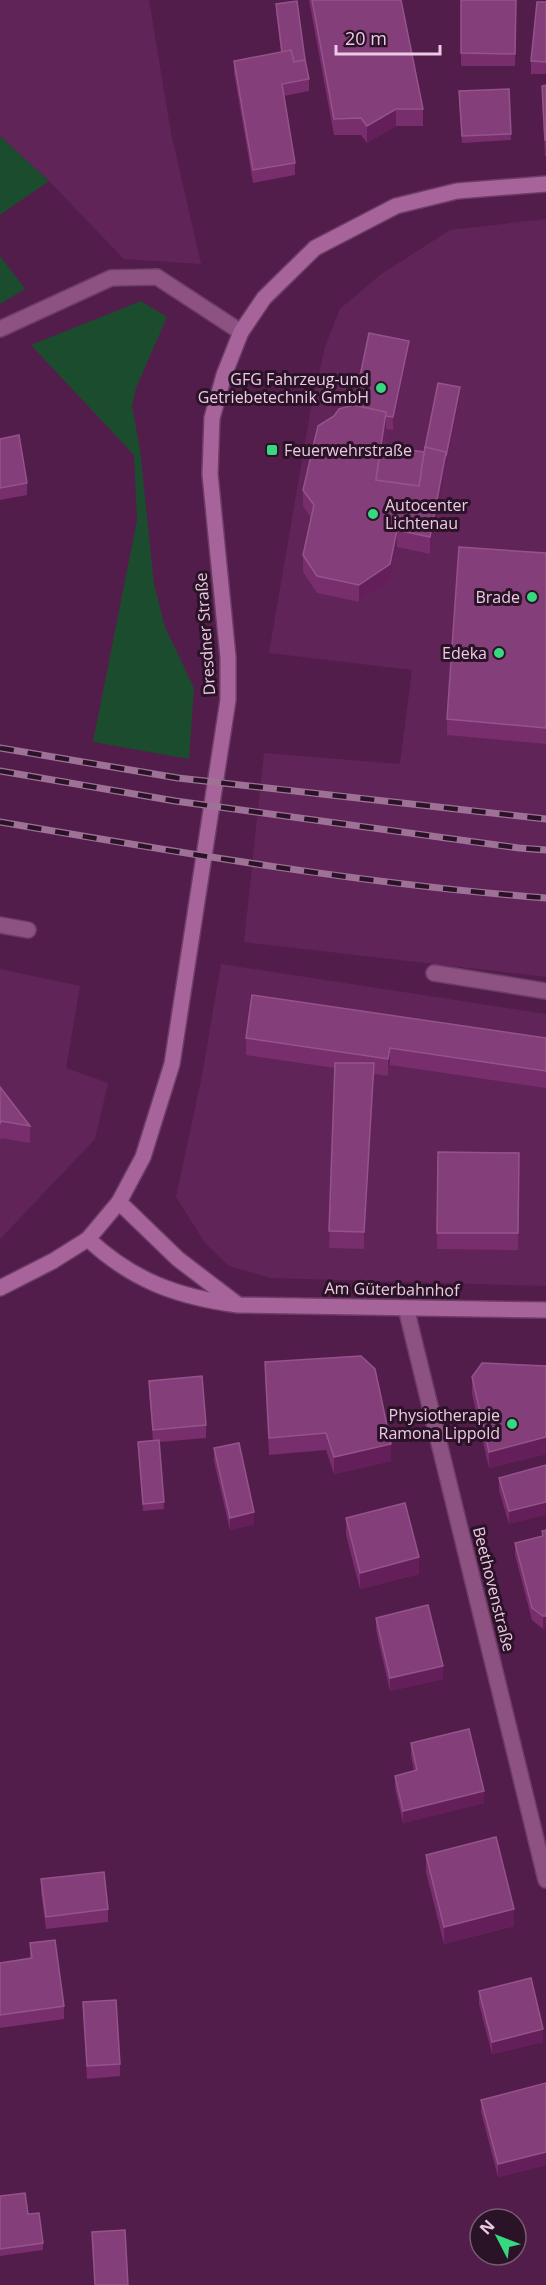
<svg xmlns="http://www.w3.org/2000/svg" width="546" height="2285" font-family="'Open Sans',sans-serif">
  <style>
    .built { fill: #612458 }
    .green { fill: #1b4c2e }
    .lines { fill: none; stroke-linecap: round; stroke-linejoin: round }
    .lane-casing { stroke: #6d3d66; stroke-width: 18 }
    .street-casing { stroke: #6d3d66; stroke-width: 18 }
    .secondary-casing { stroke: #6d3d66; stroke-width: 18 }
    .lane { stroke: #8d5282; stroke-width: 15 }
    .street { stroke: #8d5282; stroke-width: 15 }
    .secondary { stroke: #a7649b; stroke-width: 15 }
    .rail-casing { stroke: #9e7296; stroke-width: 7 }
    .rail { stroke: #2b1327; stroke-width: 4.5; stroke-dasharray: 14; stroke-linecap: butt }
    .wall { fill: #782d6d }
    .shaded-wall { fill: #641f5a }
    .building { fill: #843e7a; stroke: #94548a; stroke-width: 1.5 }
    .poi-dot { fill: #36d880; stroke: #2b1327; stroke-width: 2 }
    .labels { text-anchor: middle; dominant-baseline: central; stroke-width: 6; stroke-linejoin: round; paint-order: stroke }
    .poi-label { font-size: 16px; fill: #eccae4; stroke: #2b1327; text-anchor: end }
    .street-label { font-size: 16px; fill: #eccae4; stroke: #2b1327 }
  </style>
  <rect width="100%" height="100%" fill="#531d4b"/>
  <!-- built -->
  <g class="built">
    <path d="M0,0H149L171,133L201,264L124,259L49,181L0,136Z"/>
    <path d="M546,219V977L244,942L264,753L400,764L412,670L269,653L311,408L325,347L340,309L380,275L450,230Z"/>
    <path d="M221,964L546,1014V1286L271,1278L229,1266L205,1243L176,1197L202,1076Z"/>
    <path d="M0,969L80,986L66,1068L108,1083L95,1139L0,1239Z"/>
  </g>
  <!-- green -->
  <g class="green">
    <path d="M0,136L49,181L0,215Z"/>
    <path d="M0,256L25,289L0,304Z"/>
    <path d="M141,301L167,317L136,388L132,406L140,449L154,584L165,627L194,688L189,759L93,742L137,520L134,455L31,345Z"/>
  </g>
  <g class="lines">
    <!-- lane casing -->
    <g class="lane-casing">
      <g id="lane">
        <path d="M0,925L28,930"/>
        <path d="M434,973L546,991"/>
      </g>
    </g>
    <!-- street casing -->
    <g class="street-casing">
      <g id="street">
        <path d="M0,329L111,278L157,277L241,332"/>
        <path d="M406,1308L546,1880"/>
      </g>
    </g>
    <!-- secondary casing -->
    <g class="secondary-casing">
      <g id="secondary">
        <path d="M119,1202L178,1259L237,1304"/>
        <path d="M88,1239C133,1281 178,1297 238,1305L546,1310"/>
        <path d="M0,1288L53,1261L88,1239L119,1202L143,1157L172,1064L228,700V657L210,474L212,418L224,375L241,332L264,298L315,248L396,206L457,191L546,184"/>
      </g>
    </g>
    <!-- lane -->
    <use href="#lane" class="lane"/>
    <!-- street -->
    <use href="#street" class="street"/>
    <!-- secondary -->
    <use href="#secondary" class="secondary"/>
    <!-- rail casing -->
    <g class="rail-casing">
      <g id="rail">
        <path d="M0,748L178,778L546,819"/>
        <path d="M0,771L175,801L519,848L546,850"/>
        <path d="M0,822C181,853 363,884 546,898"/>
      </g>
    </g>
    <!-- rail -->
    <use href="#rail" class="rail"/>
  </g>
  <!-- wall -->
  <g class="wall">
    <path d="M309,0H401L423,109V126H396L367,143L361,135H334Z"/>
    <path d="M461,0H516L515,66H461Z"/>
    <path d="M546,2V74H531V61Z"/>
    <path d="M276,4L305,60L309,79V91L284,96L295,163V175L253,183L234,73V61L281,52L276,11Z"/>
    <path d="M546,85V156H545L542,102V86Z"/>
    <path d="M509,89L511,140L462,143L459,98Z"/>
    <path d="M409,354L393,430L386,429L384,446L424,452L425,448L460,400L430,554L397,547L390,581L359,602L317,593L303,572V555L311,518L303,506V490L354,405Z"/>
    <path d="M0,439L27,483V495L0,500Z"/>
    <path d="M546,553V744L447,735V719Z"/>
    <path d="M246,1038H546V1088L390,1065L388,1076L374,1074L364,1249L329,1248L335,1068L246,1055Z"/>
    <path d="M0,1087L30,1126V1143L1,1138L0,1141Z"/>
    <path d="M438,1152L519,1153L518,1250L437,1249Z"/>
    <path d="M265,1362L391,1461L334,1474L326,1450L269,1455L265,1379Z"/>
    <path d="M546,1366V1454L489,1468L472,1394V1377Z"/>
    <path d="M149,1381L206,1425V1438L159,1442L164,1509L143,1511L138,1442L153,1441L149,1393Z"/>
    <path d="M214,1448L254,1524L230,1530L214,1461Z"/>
    <path d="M546,1465L509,1524L499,1490V1478Z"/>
    <path d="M346,1518L419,1574L360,1589L346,1535Z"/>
    <path d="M546,1530V1628L543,1629L532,1620L515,1555V1543L542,1536V1531Z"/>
    <path d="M376,1618L443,1679L390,1691L376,1630Z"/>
    <path d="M411,1743L484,1803L403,1823L395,1788V1776L414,1771L411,1756Z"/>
    <path d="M426,1855L514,1926L444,1944L426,1872Z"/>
    <path d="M41,1879L108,1909V1922L46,1929L41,1892Z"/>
    <path d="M30,1943L64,2006V2019L0,2028V1963L30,1958Z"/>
    <path d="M479,1991L543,2042L492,2054L479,2004Z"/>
    <path d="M83,2002L120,2064V2076L87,2079Z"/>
    <path d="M546,2083V2165L498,2177L481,2112V2100Z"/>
    <path d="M0,2196L28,2214L43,2243V2250L0,2256Z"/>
  </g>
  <!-- shaded-wall -->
  <g class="shaded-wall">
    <path d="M396,109V126L367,143V126Z"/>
    <path d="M409,341V354L393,430V417Z"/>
    <path d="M460,387V400L430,554V537L446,452Z"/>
    <path d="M386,412V428L378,485L376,484Z"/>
    <path d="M397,530V547L390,581L359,602V585Z"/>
    <path d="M390,1048V1065L388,1076V1059Z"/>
    <path d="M374,1063V1080L364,1249V1232Z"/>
    <path d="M546,1437V1454L489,1468V1452Z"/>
    <path d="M391,1444V1461L334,1474V1457Z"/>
    <path d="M546,1502V1515L509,1524V1511Z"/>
    <path d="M254,1512V1524L230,1530V1518Z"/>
    <path d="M419,1557V1574L360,1589V1573Z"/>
    <path d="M543,1616H546V1628L543,1629Z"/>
    <path d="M443,1666V1679L390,1691V1678Z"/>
    <path d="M484,1791V1803L403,1823V1811Z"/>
    <path d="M514,1909V1926L444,1944V1927Z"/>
    <path d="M543,2029V2042L492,2054V2042Z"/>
    <path d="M546,2152V2165L498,2177V2164Z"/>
  </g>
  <!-- building -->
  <g class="building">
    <path d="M312,0H401L423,109H396L367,126L361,118L334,119Z"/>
    <path d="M461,0H516L515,54L461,53Z"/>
    <path d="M297,1L305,60L294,62L291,50L282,52L276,4Z"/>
    <path d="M537,2H546V62L531,61Z"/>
    <path d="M291,50L294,62L305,60L309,79L282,84L295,163L253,170L234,61Z"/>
    <path d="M546,85V140H545L542,86Z"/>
    <path d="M509,89L511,134L462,136L459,91Z"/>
    <path d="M369,333L409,341L393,417L386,416V412L354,405Z"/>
    <path d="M438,383L460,387L446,456V452L425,448Z"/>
    <path d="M353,405L386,412L376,480L419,486L425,447L446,452L430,537L397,530L390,564L359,585L317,576L303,555L314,505L303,490L318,426L334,416L339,409Z"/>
    <path d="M19,435L27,483L0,488V439Z"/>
    <path d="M381,446L424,452L419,486L376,480Z"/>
    <path d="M459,547L546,553V728L447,719Z"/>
    <path d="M252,995L546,1038V1071L390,1048L388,1059L246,1038Z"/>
    <path d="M335,1063H374L364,1232L329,1231Z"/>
    <path d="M0,1087L30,1126L1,1121L0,1124Z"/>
    <path d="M438,1152L519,1153L518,1233H437Z"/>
    <path d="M361,1356L375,1369L391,1444L334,1457L326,1433L269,1438L265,1362Z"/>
    <path d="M482,1363L546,1366V1437L489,1452L472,1377Z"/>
    <path d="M202,1376L206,1425L153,1430L149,1381Z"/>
    <path d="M159,1440L164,1502L143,1504L138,1442Z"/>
    <path d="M239,1443L254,1512L230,1518L214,1448Z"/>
    <path d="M546,1465V1502L509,1511L499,1478Z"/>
    <path d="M405,1503L419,1557L360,1573L346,1518Z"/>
    <path d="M546,1530V1616H543L532,1608L515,1543L543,1536L542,1531Z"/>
    <path d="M428,1605L443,1666L390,1678L376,1618Z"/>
    <path d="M469,1729L484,1791L403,1811L395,1776L417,1770L411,1743Z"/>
    <path d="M496,1837L514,1909L444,1927L426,1855Z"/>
    <path d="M104,1872L108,1909L46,1917L41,1879Z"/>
    <path d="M55,1940L64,2006L0,2015V1963L32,1958L30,1943Z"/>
    <path d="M531,1978L543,2029L492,2042L479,1991Z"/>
    <path d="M116,2000L120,2064L87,2066L83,2002Z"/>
    <path d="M546,2083V2152L498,2164L481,2100Z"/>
    <path d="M25,2193L28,2214L39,2213L43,2243L0,2249V2196Z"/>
    <path d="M125,2230L128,2285H95L92,2232Z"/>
  </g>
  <!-- markers -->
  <g class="poi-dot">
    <circle cx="381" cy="388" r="6"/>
    <rect x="266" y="444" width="12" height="12" rx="3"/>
    <circle cx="373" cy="514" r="6"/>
    <circle cx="532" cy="597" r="6"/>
    <circle cx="499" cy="653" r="6"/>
    <circle cx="512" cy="1424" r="6"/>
  </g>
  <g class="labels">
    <!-- poi labels -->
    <g class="poi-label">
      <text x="369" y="379">GFG Fahrzeug-und<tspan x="369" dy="18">Getriebetechnik GmbH</tspan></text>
      <text x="284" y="450" text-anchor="start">Feuerwehrstraße</text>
      <text x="385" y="505" text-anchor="start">Autocenter<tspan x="385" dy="18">Lichtenau</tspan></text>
      <text x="520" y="597">Brade</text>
      <text x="487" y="653">Edeka</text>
      <text x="500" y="1415">Physiotherapie<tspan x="500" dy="18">Ramona Lippold</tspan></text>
    </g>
    <!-- street labels -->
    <g class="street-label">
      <text transform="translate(205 634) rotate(-94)">Dresdner Straße</text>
      <text transform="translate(392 1289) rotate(1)">Am Güterbahnhof</text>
      <text transform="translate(494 1589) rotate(76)">Beethovenstraße</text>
    </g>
  </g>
  <!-- north arrow -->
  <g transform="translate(498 2237) rotate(312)"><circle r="28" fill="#2b1327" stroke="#785c73" stroke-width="1.5"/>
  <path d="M0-4.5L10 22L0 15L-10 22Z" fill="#36d880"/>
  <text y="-9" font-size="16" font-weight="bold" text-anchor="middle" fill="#eccae4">N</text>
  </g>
  <!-- scale -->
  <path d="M336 45v9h104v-9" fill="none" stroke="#eccae4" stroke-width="3"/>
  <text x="345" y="45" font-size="18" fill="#eccae4" stroke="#2b1327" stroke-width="4.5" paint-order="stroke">20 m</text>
</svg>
